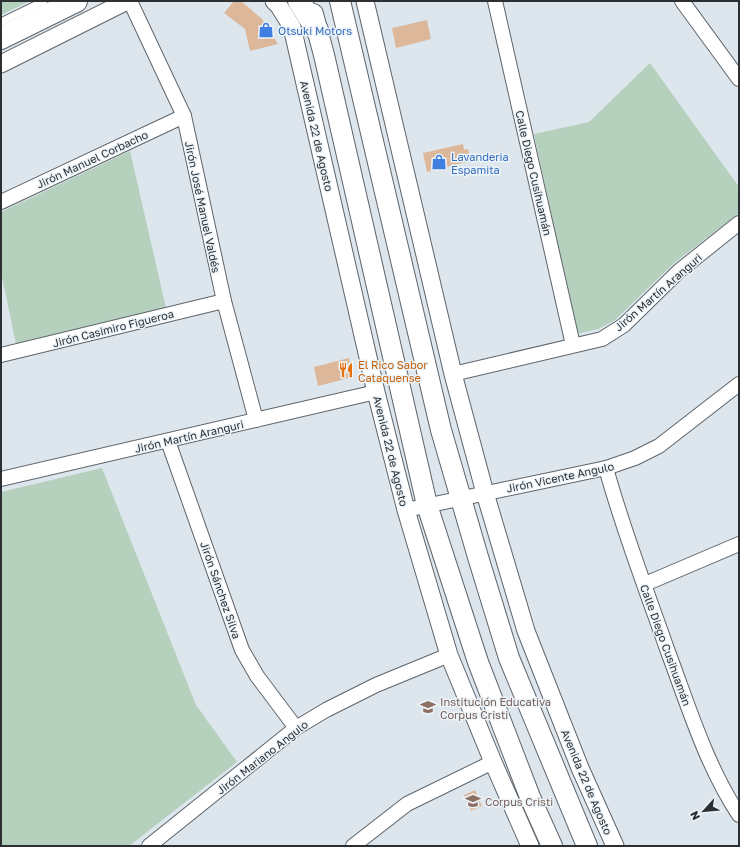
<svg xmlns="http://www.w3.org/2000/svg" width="740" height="847" font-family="'Golos Text',sans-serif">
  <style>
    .green { fill: #b5d1bd }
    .building { fill: #dcb79a }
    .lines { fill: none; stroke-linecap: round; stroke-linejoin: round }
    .service-casing { stroke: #5d646a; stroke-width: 9 }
    .minor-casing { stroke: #5d646a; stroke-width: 16 }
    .tertiary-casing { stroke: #5d646a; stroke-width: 19 }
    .secondary-casing { stroke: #5d646a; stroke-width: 22 }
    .primary-casing { stroke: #5d646a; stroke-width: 24 }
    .service { stroke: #fff; stroke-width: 7 }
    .minor { stroke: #fff; stroke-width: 14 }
    .tertiary { stroke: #fff; stroke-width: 17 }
    .secondary { stroke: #fff; stroke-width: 20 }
    .primary { stroke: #fff; stroke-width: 22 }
    .labels { text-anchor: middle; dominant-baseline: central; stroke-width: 3; stroke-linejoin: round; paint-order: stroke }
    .shop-label { font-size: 11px; fill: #366cbe; stroke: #ecf4fa; text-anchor: start }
    .street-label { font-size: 11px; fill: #2d3032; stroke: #ecf4fa }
    .food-label { font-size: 11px; fill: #c56008; stroke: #ecf4fa; text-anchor: start }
    .education-label { font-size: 11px; fill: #785e54; stroke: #ecf4fa; text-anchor: start }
  </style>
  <rect width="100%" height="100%" fill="#dee6ed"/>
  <!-- green -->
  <g class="green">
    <path d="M1,1H30L1,15Z"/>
    <path d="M650,63L739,187V213L674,263L614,321L598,329L577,334L534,134L589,122Z"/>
    <path d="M130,151L166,308L16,344L1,272V212Z"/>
    <path d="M102,468L196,705L237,762L129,846H1V492Z"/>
  </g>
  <!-- building -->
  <g class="building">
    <path d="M234,1H241L262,19L278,44L250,51L245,29L224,13Z"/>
    <path d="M427,20L431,39L396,48L392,28Z"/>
    <path d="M463,144L464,150L468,149L471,161L427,172L423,153Z"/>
    <path d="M349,358L352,374L349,378L318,386L314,367Z"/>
    <path d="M475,790L482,806L471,811L464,795Z"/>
  </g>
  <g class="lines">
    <!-- service casing -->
    <g class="service-casing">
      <path id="service" d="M1,22L44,1"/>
    </g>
    <!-- minor casing -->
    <g class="minor-casing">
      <g id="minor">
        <path d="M130,1L184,116L224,301L256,420"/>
        <path d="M495,1L573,345"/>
        <path d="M682,1L739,79"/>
        <path d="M1,202L184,116"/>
        <path d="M1,355L224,301"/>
        <path d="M453,374L602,339L624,325L679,271L739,223"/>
        <path d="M168,441L242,650L257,676L296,728"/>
        <path d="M606,468C623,530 646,589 667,649C688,705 706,765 739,815"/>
        <path d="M1,479L376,392"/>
        <path d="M406,510L606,468L635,458L659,446L739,384"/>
        <path d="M645,584L739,544"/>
        <path d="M149,846L296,728L326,710L376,685L449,655"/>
        <path d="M353,846L407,804L493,762"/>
      </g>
    </g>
    <!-- tertiary casing -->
    <g class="tertiary-casing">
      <g id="tertiary">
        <path d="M274,1L279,6L292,27L376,392L406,510L449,655L493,762L530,846"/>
        <path d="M365,1L453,374L485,493L526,631L580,768L615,846"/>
        <path d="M1,64L127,1"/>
      </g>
    </g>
    <!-- secondary casing -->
    <g class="secondary-casing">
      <g id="secondary">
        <path d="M340,1L441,430L478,557L509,658L587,846"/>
        <path d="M313,14L324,55L427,505L478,662L530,797L552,846"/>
      </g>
    </g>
    <!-- primary casing -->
    <g class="primary-casing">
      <g id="primary">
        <path d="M299,1L317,30"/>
        <path d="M1,38L76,1"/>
      </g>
    </g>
    <!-- service -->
    <use href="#service" class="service"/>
    <!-- minor -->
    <use href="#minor" class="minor"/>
    <!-- tertiary -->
    <use href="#tertiary" class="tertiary"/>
    <!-- secondary -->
    <use href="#secondary" class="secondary"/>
    <!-- primary -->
    <use href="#primary" class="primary"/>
  </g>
  <!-- icons -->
  <defs>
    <g id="shop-bare" transform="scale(1.2)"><path d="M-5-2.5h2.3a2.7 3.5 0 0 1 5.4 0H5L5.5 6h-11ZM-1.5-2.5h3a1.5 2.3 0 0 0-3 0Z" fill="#3f7fe0" stroke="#ecf4fa" stroke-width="2.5" paint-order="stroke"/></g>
    <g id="restaurant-bare" transform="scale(1.2)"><path d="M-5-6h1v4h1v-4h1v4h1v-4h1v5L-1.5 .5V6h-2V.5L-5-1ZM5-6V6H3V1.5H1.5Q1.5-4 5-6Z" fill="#e8710a" stroke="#ecf4fa" stroke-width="2.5" paint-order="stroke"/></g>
    <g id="school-bare" transform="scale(1.2)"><path d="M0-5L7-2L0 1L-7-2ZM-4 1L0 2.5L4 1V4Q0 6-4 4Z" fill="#8d6e63" stroke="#ecf4fa" stroke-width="2.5" paint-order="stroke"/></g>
  </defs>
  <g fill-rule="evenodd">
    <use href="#shop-bare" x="266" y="30"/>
    <use href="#shop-bare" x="439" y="162"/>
    <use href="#restaurant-bare" x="346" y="370"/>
    <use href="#school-bare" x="428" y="707"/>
    <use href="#school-bare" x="473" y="801"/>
  </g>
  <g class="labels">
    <!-- shop labels -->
    <g class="shop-label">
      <text x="278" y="30">Otsuki Motors</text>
      <text x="451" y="156">Lavanderia<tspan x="451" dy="13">Espamita</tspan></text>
    </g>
    <!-- street labels -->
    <g class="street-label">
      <text transform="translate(317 136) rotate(77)">Avenida 22 de Agosto</text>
      <text transform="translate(92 159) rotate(-25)">Jirón Manuel Corbacho</text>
      <text transform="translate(534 173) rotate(77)">Calle Diego Cusihuamán</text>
      <text transform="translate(203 207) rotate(78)">Jirón José Manuel Valdés</text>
      <text transform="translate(658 292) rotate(-41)">Jirón Martín Aranguri</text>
      <text transform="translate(113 328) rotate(-14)">Jirón Casimiro Figueroa</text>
      <text transform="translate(189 436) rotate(-13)">Jirón Martín Aranguri</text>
      <text transform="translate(391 451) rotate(76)">Avenida 22 de Agosto</text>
      <text transform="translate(560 477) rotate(-12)">Jirón Vicente Angulo</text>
      <text transform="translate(221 590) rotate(71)">Jirón Sánchez Silva</text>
      <text transform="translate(666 645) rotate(70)">Calle Diego Cusihuamán</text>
      <text transform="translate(262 757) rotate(-38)">Jirón Mariano Angulo</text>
      <text transform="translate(587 782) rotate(67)">Avenida 22 de Agosto</text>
    </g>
    <!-- food labels -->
    <g class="food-label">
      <text x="358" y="364">El Rico Sabor<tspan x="358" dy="13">Cataquense</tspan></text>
    </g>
    <!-- education labels -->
    <g class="education-label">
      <text x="440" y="701">Institución Educativa<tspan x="440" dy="13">Corpus Cristi</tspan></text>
      <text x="485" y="801">Corpus Cristi</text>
    </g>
  </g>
  <!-- border -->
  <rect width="740" height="847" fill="none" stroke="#2d3032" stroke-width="4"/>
  <!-- north arrow -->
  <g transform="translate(704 811) rotate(243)" stroke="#ecf4fa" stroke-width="3" paint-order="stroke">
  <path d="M0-3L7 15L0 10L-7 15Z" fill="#2d3032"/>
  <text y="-6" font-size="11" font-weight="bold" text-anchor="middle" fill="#2d3032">N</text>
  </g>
</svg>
